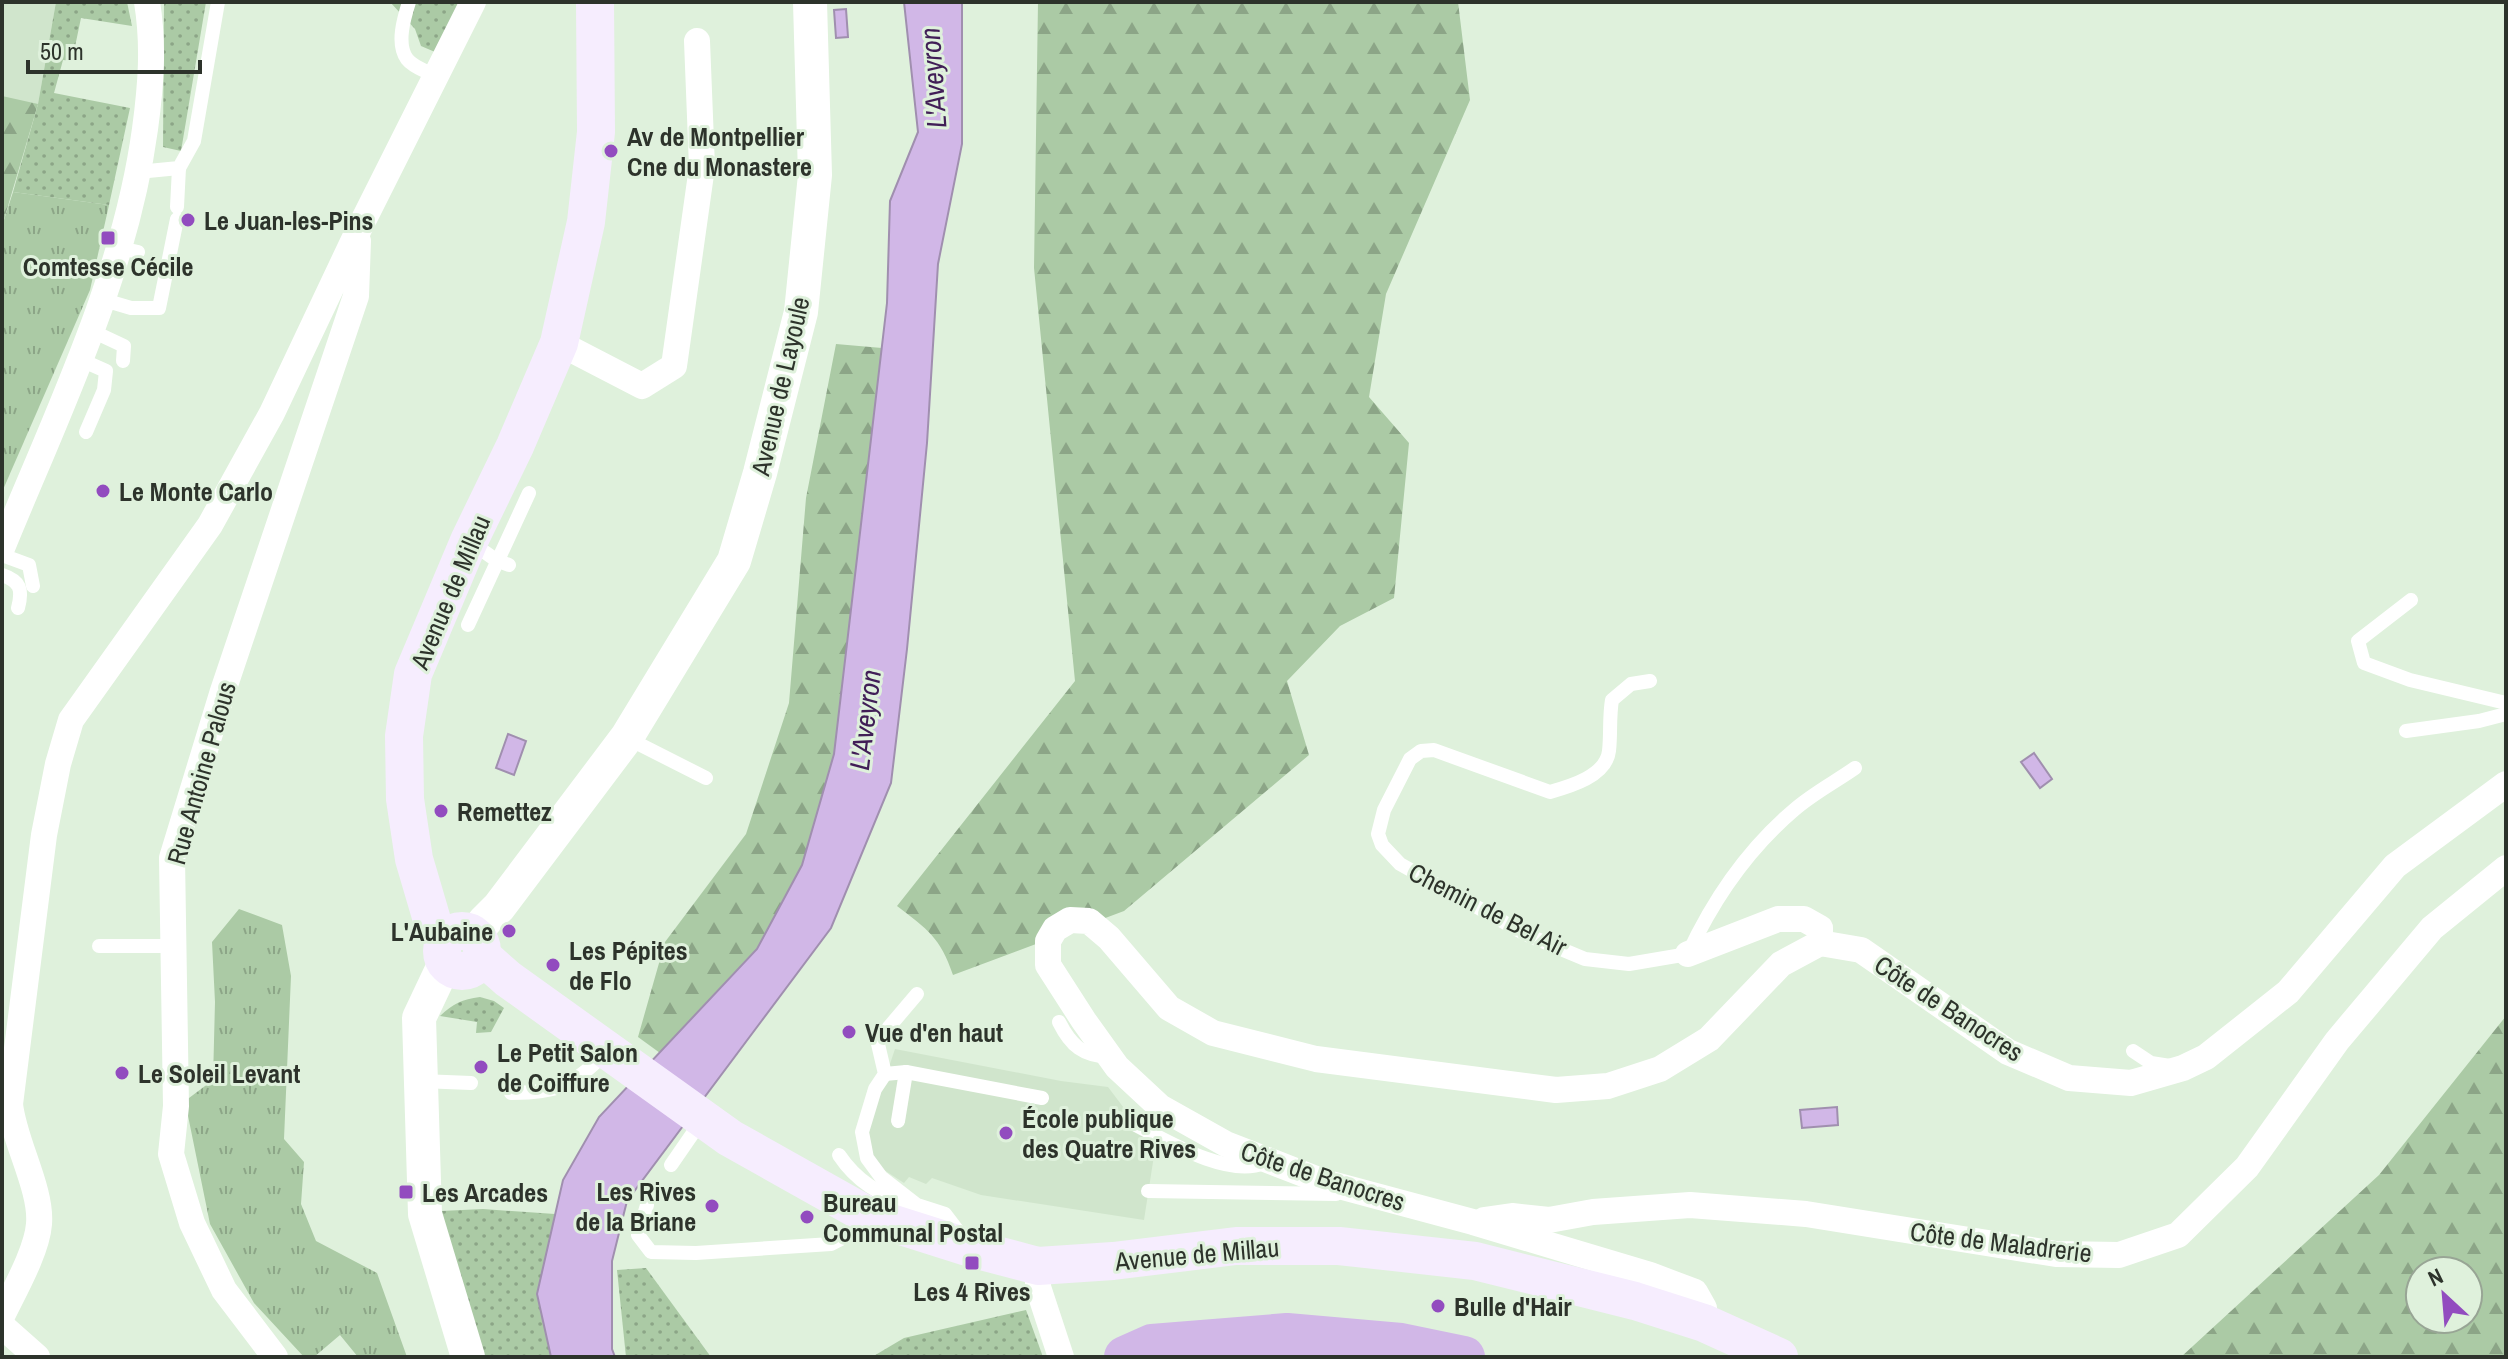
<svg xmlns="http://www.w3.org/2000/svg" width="2508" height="1359" font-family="'Archivo Narrow',sans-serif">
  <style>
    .built { fill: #d0e5cc }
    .grass { fill: url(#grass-tufts) }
    .forest { fill: url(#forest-firs); fill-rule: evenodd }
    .park { fill: url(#park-dots) }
    .water { fill: #d1b7e7; stroke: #a08faf; stroke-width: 2 }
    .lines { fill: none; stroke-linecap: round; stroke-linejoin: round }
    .river { stroke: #d1b7e7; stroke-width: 42 }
    .service { stroke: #fff; stroke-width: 14 }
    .minor { stroke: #fff; stroke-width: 26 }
    .tertiary { stroke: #fff; stroke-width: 34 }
    .secondary { stroke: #f6edfe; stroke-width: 38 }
    .poi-dot { fill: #924cbf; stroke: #dff1dc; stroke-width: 3 }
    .labels { text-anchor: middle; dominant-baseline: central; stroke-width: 6; stroke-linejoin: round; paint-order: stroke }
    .poi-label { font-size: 26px; font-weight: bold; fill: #2d332b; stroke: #dff1dc; text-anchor: start }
    .street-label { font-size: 26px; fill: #2d332b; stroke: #dff1dc }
    .water-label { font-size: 28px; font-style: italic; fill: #411e57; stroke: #dff1dc }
  </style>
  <defs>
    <pattern id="grass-tufts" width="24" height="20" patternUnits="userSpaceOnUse" patternTransform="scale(2)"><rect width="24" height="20" fill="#abcaa5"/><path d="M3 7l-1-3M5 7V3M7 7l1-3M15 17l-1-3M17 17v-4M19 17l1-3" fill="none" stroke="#8ca587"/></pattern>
    <pattern id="forest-firs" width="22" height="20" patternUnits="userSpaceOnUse" patternTransform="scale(2)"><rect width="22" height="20" fill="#abcaa5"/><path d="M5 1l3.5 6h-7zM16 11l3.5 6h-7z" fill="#8ca587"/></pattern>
    <pattern id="park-dots" width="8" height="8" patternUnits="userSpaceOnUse" patternTransform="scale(2)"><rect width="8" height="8" fill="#abcaa5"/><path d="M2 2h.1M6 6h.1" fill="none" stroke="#8ca587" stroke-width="1.8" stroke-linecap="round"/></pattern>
  </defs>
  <rect width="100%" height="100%" fill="#dff1dc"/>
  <!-- built -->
  <g class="built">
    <path d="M2,2H56L38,104L2,226Z"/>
    <path d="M895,1049L1061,1081L1108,1087L1155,1149L1144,1220L981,1195L932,1178L926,1184L909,1177L904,1183L881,1168L872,1156L868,1140L869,1126Z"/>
  </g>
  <!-- grass -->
  <g class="grass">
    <path d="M13,192L109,205L90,290L2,492V226Z"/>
    <path d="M239,909L282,925L291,976L284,1139L304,1162L301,1204L316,1241L377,1273L407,1357H358L340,1335L314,1357H304L254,1303L210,1224L185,1101L213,1080L215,1002L212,942Z"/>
  </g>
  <!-- forest -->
  <g class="forest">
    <path d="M1038,2H1458L1470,100L1386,294L1369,397L1409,443L1394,598L1340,626L1287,681L1309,755L1124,911L953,975C940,937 928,930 897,906L1075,681L1034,268Z"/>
    <path d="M2,96L38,104L2,226Z"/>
    <path d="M836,344L882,348L834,754L802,865L757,949L660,1053L638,1037L665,942L746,834L789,703L806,498Z"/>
    <path d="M2506,1016V1357H2181L2379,1175ZM2420,1271H2468V1319H2420Z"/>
  </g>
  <!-- park -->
  <g class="park">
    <path d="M56,2H127L132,26L81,18L72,61L63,60L54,93L130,108L109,205L13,192L38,104Z"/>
    <path d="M164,2H206L181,151L163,147Z"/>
    <path d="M390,2H459L435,52L421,46L415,29Z"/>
    <path d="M480,997L494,1001L504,1008L491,1032L476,1033L477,1022L440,1016C453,1004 462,999 480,997Z"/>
    <path d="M483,1209L555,1214L537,1294L551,1357H482L441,1211Z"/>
    <path d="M646,1268L711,1357H626L617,1270Z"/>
    <path d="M1026,1310L1043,1357H872L904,1338Z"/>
  </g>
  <!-- water -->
  <g class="water">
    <path d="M904,2H962V144L938,264L927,443L907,649L891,783L831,928L627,1201L612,1261V1349L615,1357H551L537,1294L563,1180L599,1117L757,949L802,865L834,754L887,303L890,201L918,132Z"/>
    <path d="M846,9L848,37L836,38L834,10Z"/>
    <path d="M508,734L526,741L514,775L496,768Z"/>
    <path d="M2034,753L2052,779L2040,788L2021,762Z"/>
    <path d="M1837,1107L1838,1125L1802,1128L1800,1110Z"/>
  </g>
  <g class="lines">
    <!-- river -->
    <path class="river" d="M1125,1357L1152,1345L1287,1334L1401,1344L1464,1357"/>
    <!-- service -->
    <g class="service">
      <path d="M409,2C404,18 396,44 407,59C413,67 426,71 435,76"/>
      <path d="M140,169L148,171L179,168L194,141L218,2"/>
      <path d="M177,207L179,168"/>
      <path d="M120,248L138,252"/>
      <path d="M104,300L131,308H159L177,219"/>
      <path d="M92,331L124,346L123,361"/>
      <path d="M79,359L106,371L104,390L86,432"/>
      <path d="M469,541L496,560L509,565"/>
      <path d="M2,555L29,565L33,586"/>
      <path d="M2,575C20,581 23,589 18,608"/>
      <path d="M2411,600L2358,641L2364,663L2410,680L2506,703"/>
      <path d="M468,625L529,493"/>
      <path d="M1650,681L1631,684L1612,700C1609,717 1611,734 1609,751C1606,776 1571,786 1550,792L1434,750L1421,751L1410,759L1384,810L1378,834L1382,845L1400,864L1525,934L1585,959L1629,964L1688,954C1714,898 1747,850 1794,810C1812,794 1835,782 1855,768"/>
      <path d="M2406,731L2479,721L2506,714"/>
      <path d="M627,738L706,778"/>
      <path d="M99,946H173"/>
      <path d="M917,994L889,1027L878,1044L885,1074L875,1089L862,1132L867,1158L881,1177L917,1205L945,1214L961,1235"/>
      <path d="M1059,1022C1071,1046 1083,1056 1110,1057"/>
      <path d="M2133,1051L2151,1063L2170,1066"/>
      <path d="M885,1074L906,1072L1042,1098"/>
      <path d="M421,1081L471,1083"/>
      <path d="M511,1093C560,1092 571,1086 606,1053"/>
      <path d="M1124,1119C1159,1136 1225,1179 1264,1163"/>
      <path d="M898,1121L906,1072"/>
      <path d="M839,1155C857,1182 882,1197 912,1204"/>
      <path d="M671,1165L702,1120"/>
      <path d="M1148,1191L1336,1194"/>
      <path d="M647,1205L638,1235L651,1252L696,1253L831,1244L858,1230L869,1217"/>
    </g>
    <!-- minor -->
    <g class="minor">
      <path d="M559,343L642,386L674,366L702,167L697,41"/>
      <path d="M2,548C58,411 125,276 145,129C151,85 154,45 147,2"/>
      <path d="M1688,954L1778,919H1804L1820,928V943"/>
      <path d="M2,1117L10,1104L44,835L58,764L71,720L210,525L272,413L359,229L473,2"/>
      <path d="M1484,1220L1512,1216L1549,1220L1593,1212L1690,1205L1806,1214L2056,1254L2119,1255L2178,1235L2247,1167L2337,1041L2432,928L2506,868"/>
      <path d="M1038,1266V1287L1061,1357"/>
      <path d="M2,1316C14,1291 37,1251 39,1224C42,1189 14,1142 10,1104"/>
      <path d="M1704,1323V1308L1695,1292L1650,1275L1473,1222L1324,1182L1226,1144L1160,1107L1117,1067L1084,1021L1048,965V941L1055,929L1070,920L1089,921L1109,938L1169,1008L1213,1033L1316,1059L1556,1090L1608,1086L1660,1069L1709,1039L1781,964L1820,943L1861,950L2008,1052L2069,1078L2131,1083L2183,1068L2206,1057L2288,992L2395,866L2506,784"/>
      <path d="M2,1326L37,1357"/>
      <path d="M275,1357L224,1290L192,1223L171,1154L176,1106L172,858L222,694L356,296L358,241"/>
    </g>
    <!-- tertiary -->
    <g class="tertiary">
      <path d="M476,937L484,922L499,907L627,737L734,561L760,473L801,312L815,175L810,2"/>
      <path d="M445,963L419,1018L425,1214L468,1357"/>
    </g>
    <!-- secondary -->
    <g class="secondary">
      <circle cx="462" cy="951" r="20"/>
      <path d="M445,939L434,927L414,859L405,799L404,736L413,674L469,541L515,446L559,343L586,222L596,132L595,2"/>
      <path d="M482,956L508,979L730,1138L869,1216L970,1248L1038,1266L1113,1261L1236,1246H1339L1475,1261L1635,1301L1704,1323L1779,1357"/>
    </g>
  </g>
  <!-- markers -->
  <g class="poi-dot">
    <circle cx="611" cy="151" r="8"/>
    <circle cx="188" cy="220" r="8"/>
    <rect x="100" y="230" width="16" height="16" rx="4"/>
    <circle cx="103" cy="491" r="8"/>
    <circle cx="441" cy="811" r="8"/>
    <circle cx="509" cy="931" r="8"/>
    <circle cx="553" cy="965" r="8"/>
    <circle cx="849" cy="1032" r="8"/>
    <circle cx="481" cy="1067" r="8"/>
    <circle cx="122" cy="1073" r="8"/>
    <circle cx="1006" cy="1133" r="8"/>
    <rect x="398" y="1184" width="16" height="16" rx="4"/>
    <circle cx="712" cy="1206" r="8"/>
    <circle cx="807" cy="1217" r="8"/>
    <rect x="964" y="1255" width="16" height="16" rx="4"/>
    <circle cx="1438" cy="1306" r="8"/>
  </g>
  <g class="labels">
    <!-- poi labels -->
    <g class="poi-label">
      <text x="627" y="136">Av de Montpellier<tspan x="627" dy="30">Cne du Monastere</tspan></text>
      <text x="204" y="220">Le Juan-les-Pins</text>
      <text x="108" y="266" text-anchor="middle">Comtesse Cécile</text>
      <text x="119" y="491">Le Monte Carlo</text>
      <text x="457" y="811">Remettez</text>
      <text x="493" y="931" text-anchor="end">L'Aubaine</text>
      <text x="569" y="950">Les Pépites<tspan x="569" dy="30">de Flo</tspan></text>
      <text x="865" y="1032">Vue d'en haut</text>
      <text x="497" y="1052">Le Petit Salon<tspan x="497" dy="30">de Coiffure</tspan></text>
      <text x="138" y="1073">Le Soleil Levant</text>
      <text x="1022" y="1118">École publique<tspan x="1022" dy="30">des Quatre Rives</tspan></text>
      <text x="696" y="1191" text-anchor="end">Les Rives<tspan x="696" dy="30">de la Briane</tspan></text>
      <text x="422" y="1192">Les Arcades</text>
      <text x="823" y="1202">Bureau<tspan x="823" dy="30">Communal Postal</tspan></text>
      <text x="972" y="1291" text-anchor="middle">Les 4 Rives</text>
      <text x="1454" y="1306">Bulle d'Hair</text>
    </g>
    <!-- street labels -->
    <g class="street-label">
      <text transform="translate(780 386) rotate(-77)">Avenue de Layoule</text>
      <text transform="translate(450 592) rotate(-67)">Avenue de Millau</text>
      <text transform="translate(201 773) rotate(-74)">Rue Antoine Palous</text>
      <text transform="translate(1488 909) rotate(27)">Chemin de Bel Air</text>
      <text transform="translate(1949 1008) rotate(33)">Côte de Banocres</text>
      <text transform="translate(1323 1176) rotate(18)">Côte de Banocres</text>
      <text transform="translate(2001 1242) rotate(7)">Côte de Maladrerie</text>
      <text transform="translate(1197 1254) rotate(-5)">Avenue de Millau</text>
    </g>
    <!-- water labels -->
    <g class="water-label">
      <text transform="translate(933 78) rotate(-94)">L'Aveyron</text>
      <text transform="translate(865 720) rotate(-83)">L'Aveyron</text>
    </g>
  </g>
  <!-- border -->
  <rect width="2508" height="1359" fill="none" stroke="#2d332b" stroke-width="8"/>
  <!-- north arrow -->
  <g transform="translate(2444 1295) rotate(334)"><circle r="38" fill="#dff1dc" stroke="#98a595" stroke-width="2"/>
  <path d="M0-6L14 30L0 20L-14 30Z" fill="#924cbf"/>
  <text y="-12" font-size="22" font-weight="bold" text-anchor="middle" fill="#2d332b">N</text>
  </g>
  <!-- scale -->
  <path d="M28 60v12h172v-12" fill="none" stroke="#2d332b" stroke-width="4"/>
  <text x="40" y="60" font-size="24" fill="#2d332b" stroke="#dff1dc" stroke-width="6" paint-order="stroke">50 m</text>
</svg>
